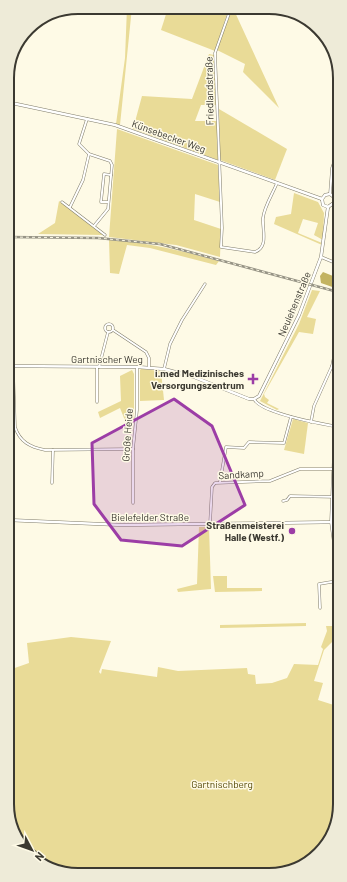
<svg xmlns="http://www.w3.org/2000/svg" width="347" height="882" font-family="Barlow,sans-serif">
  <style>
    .green { fill: #e9db97 }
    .water { fill: #c3b361 }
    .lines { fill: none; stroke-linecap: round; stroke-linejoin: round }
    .minor-casing { stroke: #817d6b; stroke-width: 3 }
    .tertiary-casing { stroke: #817d6b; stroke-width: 3.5 }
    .minor { stroke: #fff; stroke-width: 2 }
    .tertiary { stroke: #fff; stroke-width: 2.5 }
    .rail-casing { stroke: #969385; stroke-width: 2.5 }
    .rail { stroke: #fefae6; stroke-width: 1; stroke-dasharray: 3; stroke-linecap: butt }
    .marked { fill: #9c3da6; fill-opacity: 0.2; stroke: #9c3da6; stroke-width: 3; stroke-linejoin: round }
    .poi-dot { fill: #9c3da6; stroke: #fefae6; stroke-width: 1.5 }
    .labels { text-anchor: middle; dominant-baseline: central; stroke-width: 3; stroke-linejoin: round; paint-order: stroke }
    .street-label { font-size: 10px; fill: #3b3931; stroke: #fefae6 }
    .poi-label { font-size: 10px; font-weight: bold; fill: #3b3931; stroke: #fefae6; text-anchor: end }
    .park-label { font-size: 10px; fill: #554a07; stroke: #fefae6 }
    .rim { fill: none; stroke: #3b3931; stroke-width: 2 }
  </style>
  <rect width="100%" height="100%" fill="#fefae6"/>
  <!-- green -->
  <g class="green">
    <path d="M127,7H132L120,125L116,124L125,58Z"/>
    <path d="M168,8H229L215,51L161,30Z"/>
    <path d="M232,8H233L279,108L243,72L245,64L217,50Z"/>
    <path d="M209,54L214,55L216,105H201L195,121H217L218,160L133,129L142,96L192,99Z"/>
    <path d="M219,109L287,149L275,180L220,160Z"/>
    <path d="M117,129L218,165L220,202L195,194L194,220L221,229L220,257L176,245L109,237Z"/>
    <path d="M294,193L318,202L324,213L323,240L314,235L318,223L303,219L298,233L322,243V245L274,224L276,217L291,214Z"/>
    <path d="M59,201L103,235L38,234L55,223Z"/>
    <path d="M109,240C147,242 183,251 219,261L216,265L150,248L127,245L119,274L110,273Z"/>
    <path d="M312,290L320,291L307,317L316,319L313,334L299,332L264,394L265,397L269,400L267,403L279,409L277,410L260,401L299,324Z"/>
    <path d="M141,369L161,371L164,400L140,401V370Z"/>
    <path d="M132,370L134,374V422L126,423L120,408L100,418L98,412L121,401L120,376Z"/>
    <path d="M293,419L308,423L304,454L284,450Z"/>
    <path d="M199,527H209L211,589L178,592L177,589L197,584Z"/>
    <path d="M213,576H227V588H262V591L215,592Z"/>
    <path d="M306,623V626L220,628V625Z"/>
    <path d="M326,626H339V635L324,650L314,681L323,683L318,700L340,707V809L325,847L287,873L64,874L28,854L9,822V670L29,663L27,643L71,637L111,641L99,672L101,674L102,669L157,677L158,667L178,671L247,668L248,674L255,675L256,684L272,683L287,678L294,664L318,665L323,649L321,647L327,631Z"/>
  </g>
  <!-- water -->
  <path class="water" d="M323,272L338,278V289L321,283L320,276Z"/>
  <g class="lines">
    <!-- minor casing -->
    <g class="minor-casing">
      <g id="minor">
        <path d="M231,8L215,53L222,228L221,247L255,252C269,247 262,229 263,218C264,207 273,193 277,183"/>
        <path d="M301,18L334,53"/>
        <path d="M89,154L110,161L112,165L108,209L94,226"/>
        <path d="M330,194L332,168L338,151"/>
        <path d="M62,202L105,235"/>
        <path d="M108,202H101L104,174L111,175"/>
        <path d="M70,207L83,180L89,154L79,144L87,119"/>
        <path d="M321,257L338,264"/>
        <circle cx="109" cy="328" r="4"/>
        <path d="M338,325V326"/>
        <path d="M113,330L146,352L149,358V367"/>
        <path d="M13,366L15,427C20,442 30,447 45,450L133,449"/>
        <path d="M332,366L339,367"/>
        <path d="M99,367L108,332"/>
        <path d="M164,369L170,344L182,320L205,284"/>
        <path d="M254,399C261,413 322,424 339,427"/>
        <path d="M97,402V367"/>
        <path d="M311,422L314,406L332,366L338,337"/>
        <path d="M335,427L331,522L336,558L337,581L339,586"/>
        <path d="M220,482L226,447L244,448L249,442L284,443L291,417"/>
        <path d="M52,483L53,450"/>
        <path d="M283,501L287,500L290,496L339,497"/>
        <path d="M133,503V449L137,410V367"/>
        <path d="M210,524L212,487L215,483L270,481L300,469H332"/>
        <path d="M320,608L319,584L337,581"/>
      </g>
    </g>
    <!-- tertiary casing -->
    <g class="tertiary-casing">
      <g id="tertiary">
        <path d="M7,102L115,125L322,199"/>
        <path d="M322,199L325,195L330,194L334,197L335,202"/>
        <path d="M322,199L323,205L328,207"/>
        <path d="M328,207L335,202"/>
        <path d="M8,366L137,367L164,369L194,377L249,399H254L259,396L299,315L321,257L328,207"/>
        <path d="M8,520L122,525L339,522"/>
      </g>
    </g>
    <!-- minor -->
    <use href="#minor" class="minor"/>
    <!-- tertiary -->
    <use href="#tertiary" class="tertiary"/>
    <!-- rail casing -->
    <g class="rail-casing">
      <path id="rail" d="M8,237L98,238L160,244L338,292"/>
    </g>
    <!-- rail -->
    <use href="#rail" class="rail"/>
  </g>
  <!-- marked area -->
  <path class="marked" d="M174,399L212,426L245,505L182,546L121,540L94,504L92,443Z"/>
  <!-- markers -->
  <g class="poi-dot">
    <path d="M251 373h4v4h4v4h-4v4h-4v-4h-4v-4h4z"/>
    <circle cx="292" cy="531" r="4"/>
  </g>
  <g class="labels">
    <!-- street labels -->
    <g class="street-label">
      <text transform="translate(209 91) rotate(-91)">Friedlandstraße</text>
      <text transform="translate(169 136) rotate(20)">Künsebecker Weg</text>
      <text transform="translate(294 304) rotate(-67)">Neulehenstraße</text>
      <text x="107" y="359">Gartnischer Weg</text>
      <text transform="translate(127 435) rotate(-86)">Große Heide</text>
      <text transform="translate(241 474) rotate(-3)">Sandkamp</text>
      <text x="150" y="517">Bielefelder Straße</text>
    </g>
    <!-- poi labels -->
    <g class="poi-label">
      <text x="244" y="373">i.med Medizinisches<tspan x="244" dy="12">Versorgungszentrum</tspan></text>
      <text x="284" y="525">Straßenmeisterei<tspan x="284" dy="12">Halle (Westf.)</tspan></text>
    </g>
    <!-- park labels -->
    <g class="park-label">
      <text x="222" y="784">Gartnischberg</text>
    </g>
  </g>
  <!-- crop -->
  <path d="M0 0H347V882H0ZM78 14H269A64 64 0 0 1 333 78V804A64 64 0 0 1 269 868H78A64 64 0 0 1 14 804V78A64 64 0 0 1 78 14Z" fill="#eeebd8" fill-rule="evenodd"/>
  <path class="rim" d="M78 14H269A64 64 0 0 1 333 78V804A64 64 0 0 1 269 868H78A64 64 0 0 1 14 804V78A64 64 0 0 1 78 14Z"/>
  <!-- north arrow -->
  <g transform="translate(32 850) rotate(131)" stroke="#fefae6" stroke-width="3" paint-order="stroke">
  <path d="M0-3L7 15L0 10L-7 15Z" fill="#3b3931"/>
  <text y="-6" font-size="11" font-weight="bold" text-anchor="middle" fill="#3b3931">N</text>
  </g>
</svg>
